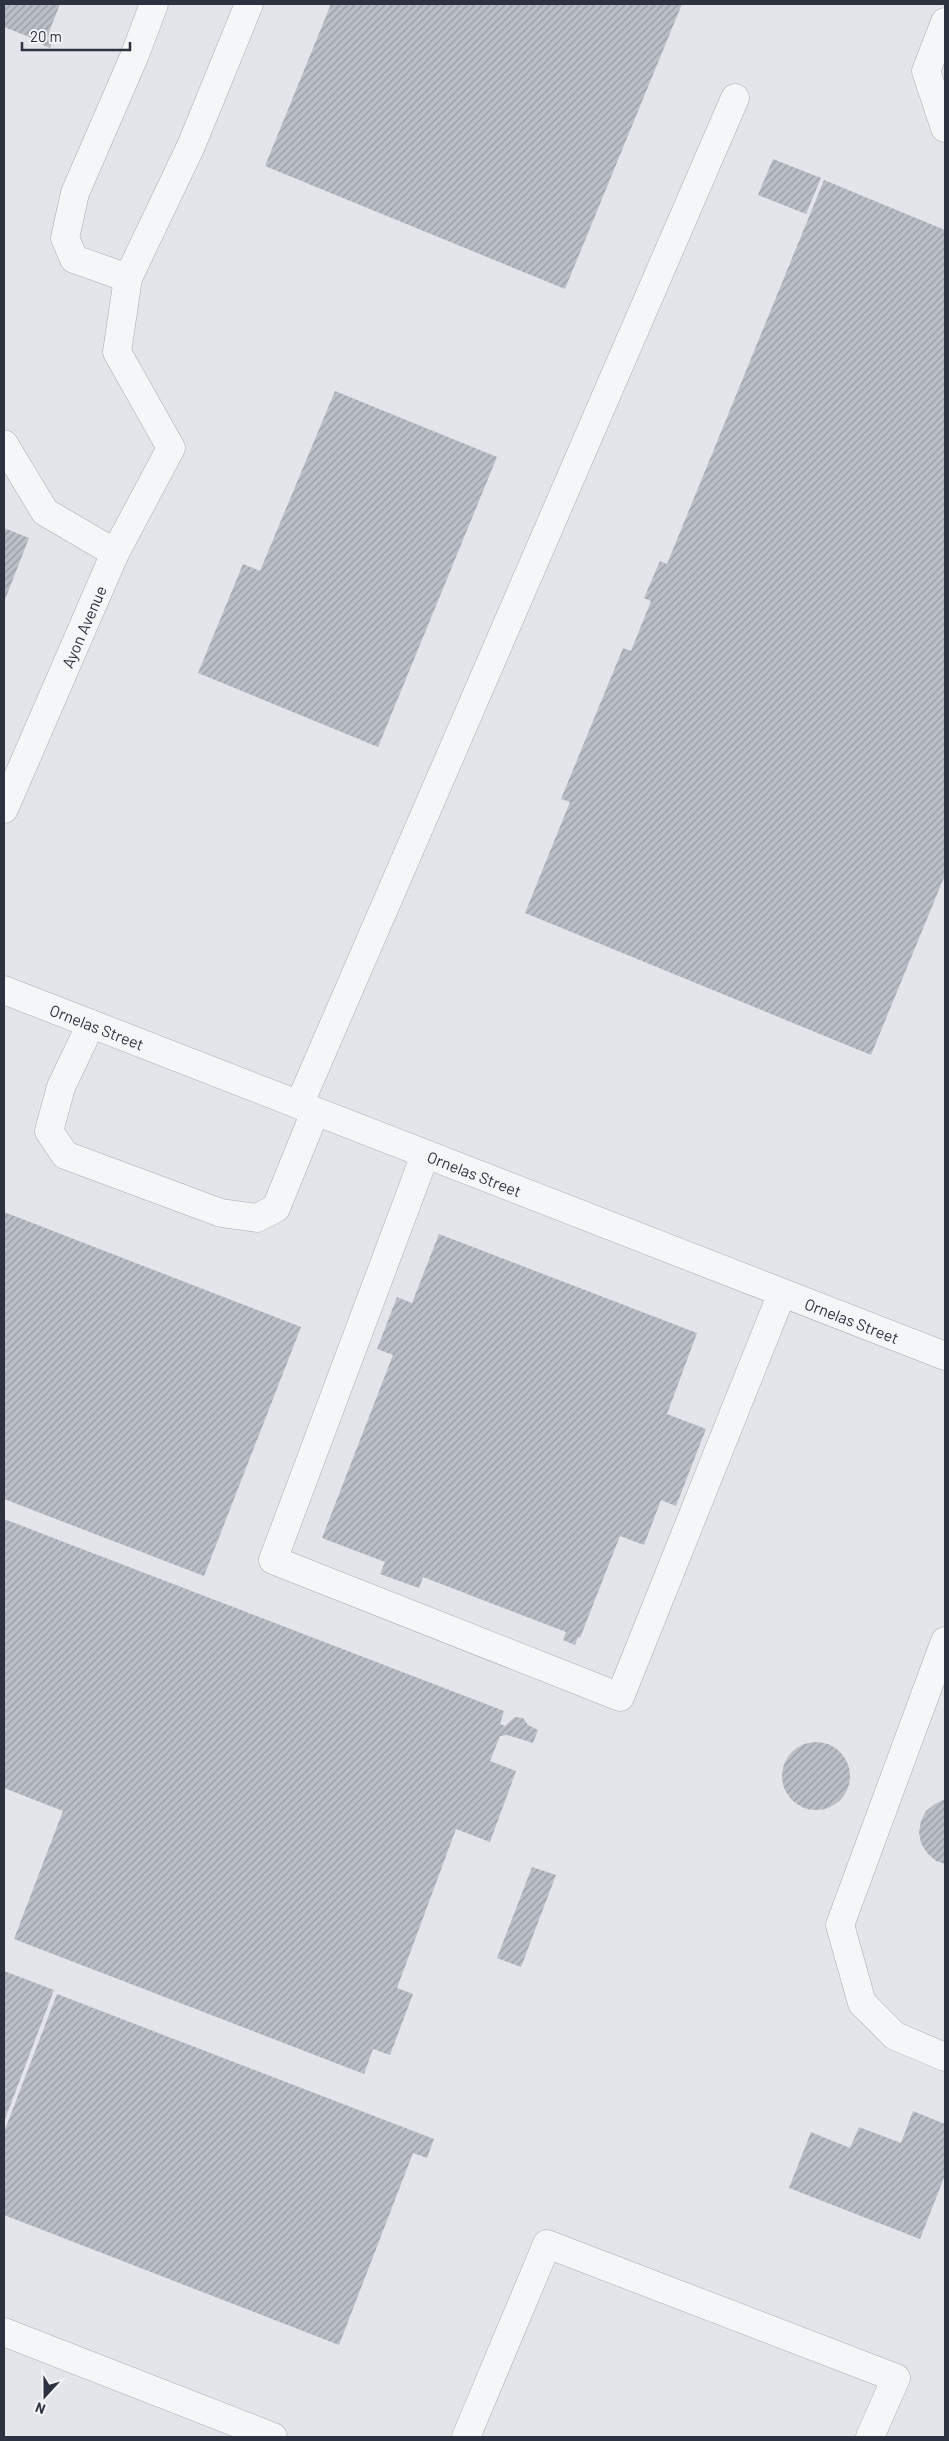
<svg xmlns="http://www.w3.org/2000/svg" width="949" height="2441" font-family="Barlow,sans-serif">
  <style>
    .building { fill: url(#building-hatch) }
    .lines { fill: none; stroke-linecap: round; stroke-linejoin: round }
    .minor-casing { stroke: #a8acb4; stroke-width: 29 }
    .minor { stroke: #f5f6f8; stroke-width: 28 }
    .labels { text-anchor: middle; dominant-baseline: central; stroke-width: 4; stroke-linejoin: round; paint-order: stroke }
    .street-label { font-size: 16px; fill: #2c3240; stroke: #f2f4f7 }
  </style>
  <defs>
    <pattern id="building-hatch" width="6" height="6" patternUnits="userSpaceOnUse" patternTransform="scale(1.25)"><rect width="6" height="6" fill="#babec6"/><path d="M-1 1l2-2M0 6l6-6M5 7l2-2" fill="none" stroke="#979ba2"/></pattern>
  </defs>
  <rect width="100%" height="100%" fill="#e3e5ea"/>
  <!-- building -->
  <g class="building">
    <path d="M4,4H60L49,32L55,34L50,48L41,44L42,42L4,27Z"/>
    <path d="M331,4H682L565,289L265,166Z"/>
    <path d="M773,159L821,178L806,214L758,195Z"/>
    <path d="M824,180L945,230V875L871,1055L525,913L570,802L561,799L623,648L631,651L651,601L644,598L660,561L667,564Z"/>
    <path d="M335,391L497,457L378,747L198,673L243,564L260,571Z"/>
    <path d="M4,528L29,538L4,602Z"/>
    <path d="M4,1212L301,1327L204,1576L4,1499Z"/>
    <path d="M439,1234L697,1333L667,1414L706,1429L676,1506L661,1500L644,1545L620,1536L580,1638L578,1637L575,1645L563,1640L566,1632L423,1577L419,1588L380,1574L385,1562L322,1538L393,1355L377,1349L397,1297L412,1303Z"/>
    <path d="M4,1519L504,1711L500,1724L505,1726L515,1717L523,1718L528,1725L538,1730L533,1743L507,1735L500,1736L490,1761L516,1771L490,1842L456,1829L397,1988L413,1994L390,2055L373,2049L364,2074L14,1939L63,1811L4,1788Z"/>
    <circle cx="816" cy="1776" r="34"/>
    <path d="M945,1799V1864L936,1861L927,1853L921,1843L919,1832L921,1821L926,1811L935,1804Z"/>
    <path d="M532,1867L556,1875L521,1967L497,1958Z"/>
    <path d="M4,1971L54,1990L4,2122Z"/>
    <path d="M57,1994L434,2139L427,2158L413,2153L339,2345L4,2215V2132Z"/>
    <path d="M913,2111L945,2124V2175L920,2239L789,2188L811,2132L850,2148L859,2127L901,2143Z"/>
  </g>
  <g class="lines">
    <!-- minor casing -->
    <g class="minor-casing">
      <g id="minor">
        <path d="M945,22L926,71L945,128"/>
        <path d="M128,278L74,259L65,238L75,193L134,57L154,4"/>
        <path d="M4,444L45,512L115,553"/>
        <path id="s1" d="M4,809L115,553L171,448L117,352L128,278L191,146L249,4"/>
        <path id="s2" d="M4,990L945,1356"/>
        <path d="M91,1024L61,1087L49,1131L65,1155L221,1213L257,1218L276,1208L315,1112"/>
        <path d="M299,1105L735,98"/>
        <path d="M425,1155L273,1560L620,1697L782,1293"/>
        <path d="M945,1641L840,1925L862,2003L895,2036L945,2057"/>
        <path d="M4,2332L273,2437"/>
        <path d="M466,2437L547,2244L896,2378L870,2437"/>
      </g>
    </g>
    <!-- minor -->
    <use href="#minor" class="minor"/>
  </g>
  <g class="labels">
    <!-- street labels -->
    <g class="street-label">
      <text stroke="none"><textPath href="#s1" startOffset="199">Ayon Avenue</textPath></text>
      <text stroke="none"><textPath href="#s2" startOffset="100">Ornelas Street</textPath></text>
      <text stroke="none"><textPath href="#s2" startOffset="505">Ornelas Street</textPath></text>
      <text stroke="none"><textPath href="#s2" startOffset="910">Ornelas Street</textPath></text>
    </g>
  </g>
  <!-- border -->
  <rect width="949" height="2441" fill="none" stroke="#2c3240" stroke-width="10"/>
  <!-- north arrow -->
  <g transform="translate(45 2396) rotate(201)" stroke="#f2f4f7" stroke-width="4" paint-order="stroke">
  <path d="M0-4L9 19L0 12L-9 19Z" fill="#2c3240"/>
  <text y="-8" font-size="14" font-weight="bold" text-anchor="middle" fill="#2c3240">N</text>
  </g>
  <!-- scale -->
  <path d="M22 42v8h108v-8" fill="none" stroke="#2c3240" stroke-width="2.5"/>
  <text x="30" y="42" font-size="15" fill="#2c3240" stroke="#f2f4f7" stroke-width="4" paint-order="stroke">20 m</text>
</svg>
